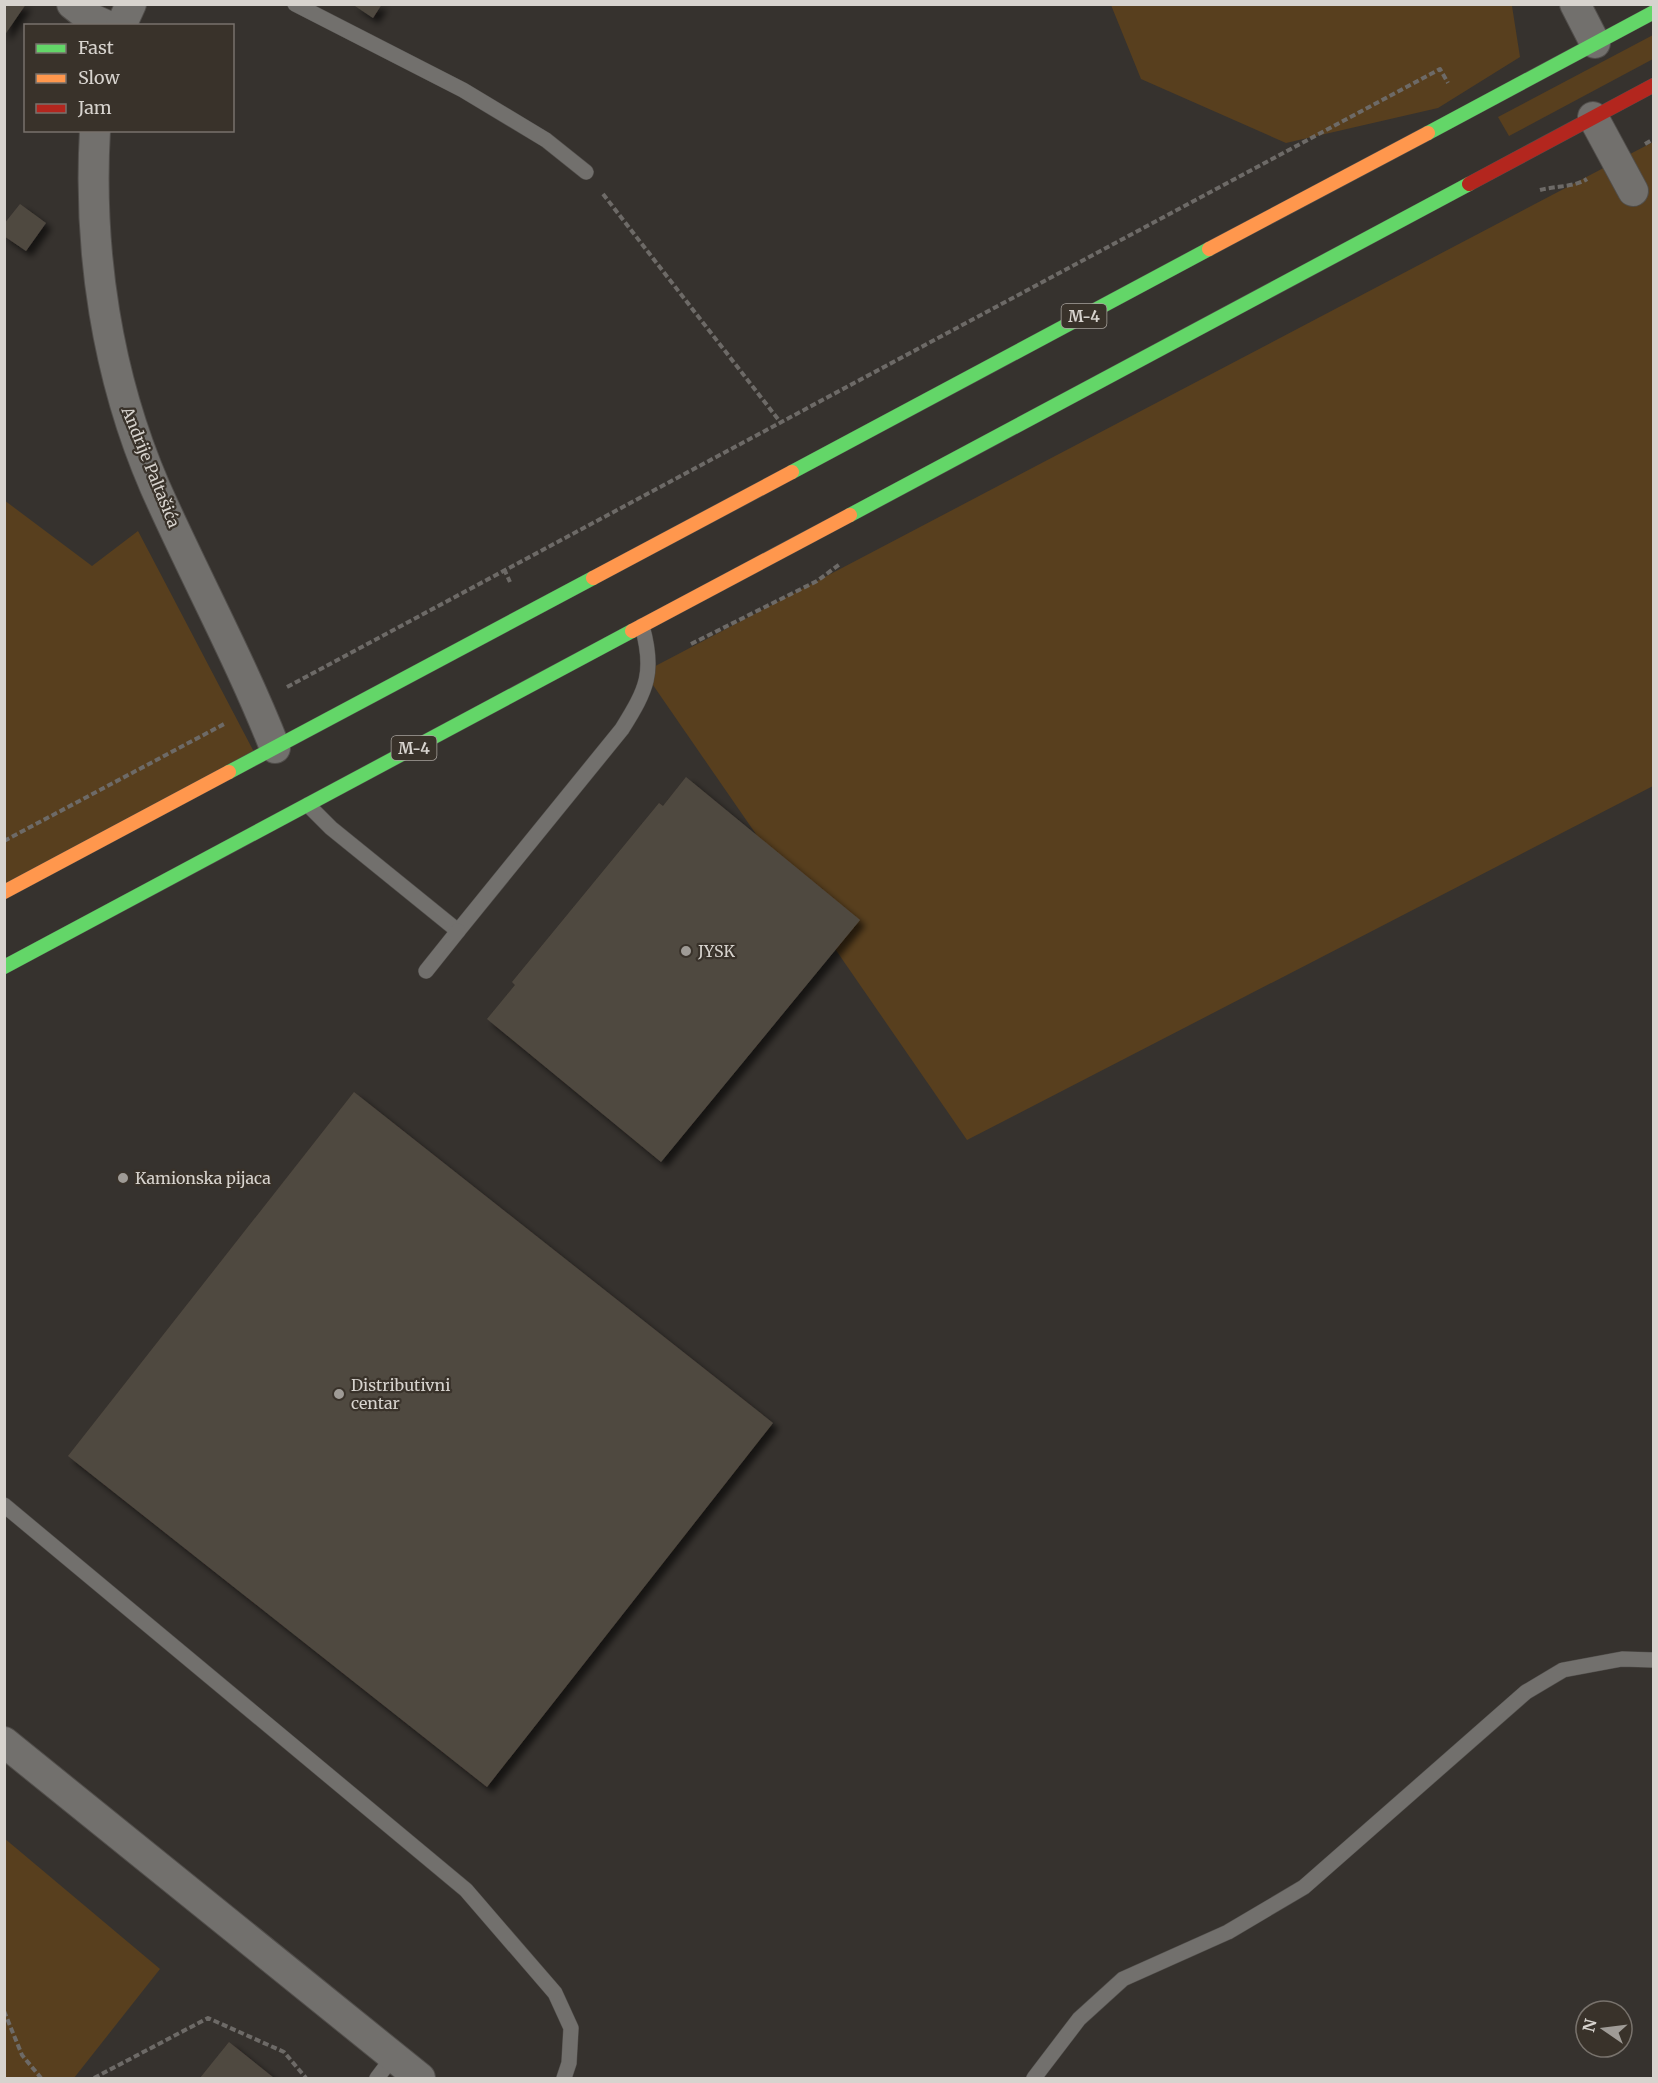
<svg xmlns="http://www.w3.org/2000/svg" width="1658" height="2083" font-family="Merriweather,serif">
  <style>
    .green { fill: #583f1e }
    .building { fill: #504940; filter: url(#shadow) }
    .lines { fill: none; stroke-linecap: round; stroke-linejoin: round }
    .lane-casing { stroke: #514e4b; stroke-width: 16 }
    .street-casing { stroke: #514e4b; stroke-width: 32 }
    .fast-casing { stroke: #514e4b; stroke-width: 15 }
    .slow-casing { stroke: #514e4b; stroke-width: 15 }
    .jam-casing { stroke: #514e4b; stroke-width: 15 }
    .path { stroke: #6d6a67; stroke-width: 4; stroke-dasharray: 6 3; stroke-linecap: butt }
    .lane { stroke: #72706d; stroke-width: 15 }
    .street { stroke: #72706d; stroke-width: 30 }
    .fast { stroke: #63d668; stroke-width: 14 }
    .slow { stroke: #ff974d; stroke-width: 14 }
    .jam { stroke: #b3261e; stroke-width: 14 }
    .poi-dot { fill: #9f9b96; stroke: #39322a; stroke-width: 2 }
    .labels { text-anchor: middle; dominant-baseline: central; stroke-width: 4.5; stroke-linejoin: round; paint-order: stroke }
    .shield { fill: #39322a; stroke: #a8a39d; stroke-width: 1.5 }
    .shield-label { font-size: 15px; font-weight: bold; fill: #d7d3ce }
    .street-label { font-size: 16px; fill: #d7d3ce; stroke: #39322a }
    .poi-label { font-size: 16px; fill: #d7d3ce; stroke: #39322a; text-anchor: start }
  </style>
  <defs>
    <filter id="shadow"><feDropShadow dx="5.5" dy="5.5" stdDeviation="3" flood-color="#0009"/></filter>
  </defs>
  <rect width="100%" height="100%" fill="#36322e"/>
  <!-- green -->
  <g class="green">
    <path d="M1111,5H1513L1512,6L1520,57L1438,108L1286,143L1141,79Z"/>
    <path d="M1653,35V59L1509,136L1498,117Z"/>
    <path d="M1653,142V786L967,1140L644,672Z"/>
    <path d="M4,500L92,566L138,531L254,752L4,894Z"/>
    <path d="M4,1838L160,1969L74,2078H5Z"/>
  </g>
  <!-- building -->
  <g class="building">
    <path d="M4,4H26L4,36Z"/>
    <path d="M352,4H382L373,18Z"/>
    <path d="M20,204L46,223L26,251L4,236V224Z"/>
    <path d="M686,777L860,920L661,1162L487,1019L515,985L512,982L659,803L663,806Z"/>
    <path d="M354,1092L773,1423L487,1787L68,1456Z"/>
    <path d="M229,2042L274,2078H200Z"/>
  </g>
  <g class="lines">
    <!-- lane casing -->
    <g class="lane-casing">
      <g id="lane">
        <path d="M295,4L463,90L546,140L586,172"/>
        <path d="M308,805L331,828L458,931L622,729C647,689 655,672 642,626"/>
        <path d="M426,971L458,931"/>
        <path d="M4,1505L466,1890L555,1993L571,2028L569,2063L564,2078"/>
        <path d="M377,2078L393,2057"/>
        <path d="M1034,2078L1079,2019L1123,1979L1228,1932L1304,1887L1526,1692L1563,1670L1622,1659L1654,1660"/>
      </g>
    </g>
    <!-- street casing -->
    <g class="street-casing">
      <g id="street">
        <path d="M72,4L90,18L108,26"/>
        <path d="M1575,4L1595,43"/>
        <path d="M121,26L131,4"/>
        <path d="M1593,117L1633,191"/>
        <path d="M95,130C88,251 107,376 155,487C194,575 240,659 275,748"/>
        <path d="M4,1742L420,2078"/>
      </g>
    </g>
    <!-- fast casing -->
    <g class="fast-casing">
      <g id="fast">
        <path d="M1428,133L1654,12"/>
        <path d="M792,472L1209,249"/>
        <path d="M850,515L1469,184"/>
        <path d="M229,772L593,578"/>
        <path d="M4,967L632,631"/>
      </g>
    </g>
    <!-- slow casing -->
    <g class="slow-casing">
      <g id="slow">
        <path d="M1209,249L1428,133"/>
        <path d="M593,578L792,472"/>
        <path d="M632,631L850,515"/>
        <path d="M4,892L229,772"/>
      </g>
    </g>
    <!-- jam casing -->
    <g class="jam-casing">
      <path id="jam" d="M1469,184L1654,85"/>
    </g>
    <!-- path -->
    <g class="path">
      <path d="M1645,144L1654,139"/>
      <path d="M1540,190C1555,186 1575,187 1587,179"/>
      <path d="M603,194L781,423"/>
      <path d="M504,569L510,582"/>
      <path d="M691,644L817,581L840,564"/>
      <path d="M287,687L1440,69L1448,83"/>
      <path d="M4,841L226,723"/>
      <path d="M4,2011L22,2055L41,2078"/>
      <path d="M94,2078L208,2018L284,2052L306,2078"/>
    </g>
    <!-- lane -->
    <use href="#lane" class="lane"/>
    <!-- street -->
    <use href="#street" class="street"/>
    <!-- fast -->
    <use href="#fast" class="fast"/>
    <!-- slow -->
    <use href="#slow" class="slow"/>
    <!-- jam -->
    <use href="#jam" class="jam"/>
  </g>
  <!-- markers -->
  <g class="poi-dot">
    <circle cx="686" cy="951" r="6"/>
    <circle cx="123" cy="1178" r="6"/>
    <circle cx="339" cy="1394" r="6"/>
  </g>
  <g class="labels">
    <!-- shield labels -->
    <g class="shield">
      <rect x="1061.5" y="304" width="45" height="24" rx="4.5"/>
      <rect x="391.5" y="736" width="45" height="24" rx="4.5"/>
    </g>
    <g class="shield-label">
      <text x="1084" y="316">M-4</text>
      <text x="414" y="748">M-4</text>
    </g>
    <!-- street labels -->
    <g class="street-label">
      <text transform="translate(151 467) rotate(68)">Andrije Paltašića</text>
    </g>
    <!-- poi labels -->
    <g class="poi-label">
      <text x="698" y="951">JYSK</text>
      <text x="135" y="1178">Kamionska pijaca</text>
      <text x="351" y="1385">Distributivni<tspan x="351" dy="18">centar</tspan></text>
    </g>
  </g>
  <!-- border -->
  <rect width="1658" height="2083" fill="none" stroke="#d7d3ce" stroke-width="12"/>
  <!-- legend -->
  <rect x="24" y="24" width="210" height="108" fill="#39322a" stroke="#78726c" stroke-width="1.5"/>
  <rect x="36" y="44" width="30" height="9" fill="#63d668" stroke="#78726c" stroke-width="1.5"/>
  <text x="78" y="54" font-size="18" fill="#d7d3ce">Fast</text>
  <rect x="36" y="74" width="30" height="9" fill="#ff974d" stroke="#78726c" stroke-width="1.5"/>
  <text x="78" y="84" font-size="18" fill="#d7d3ce">Slow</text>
  <rect x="36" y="104" width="30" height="9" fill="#b3261e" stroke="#78726c" stroke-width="1.5"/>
  <text x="78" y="114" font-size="18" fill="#d7d3ce">Jam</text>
  <!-- north arrow -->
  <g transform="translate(1604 2029) rotate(284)"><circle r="28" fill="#39322a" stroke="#78726c" stroke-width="1.5"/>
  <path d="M0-4.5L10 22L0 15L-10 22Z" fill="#9f9b96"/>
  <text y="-9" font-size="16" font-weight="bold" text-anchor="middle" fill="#d7d3ce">N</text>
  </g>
</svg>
